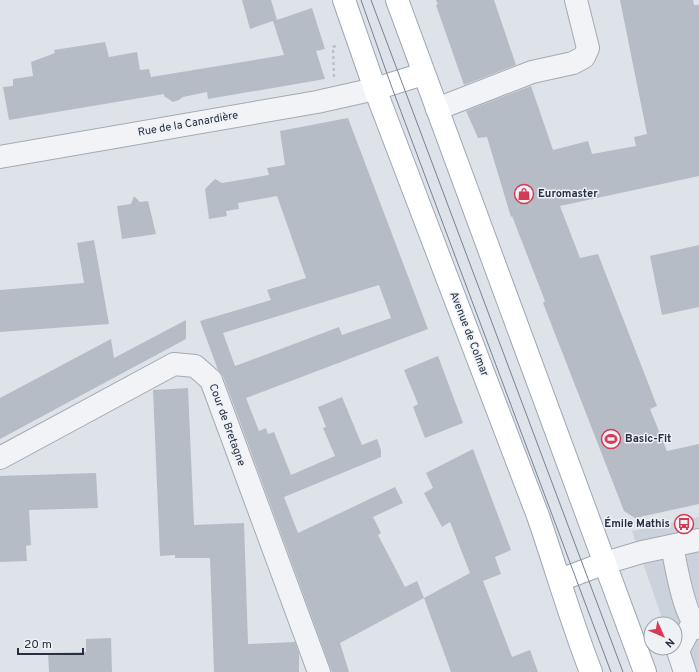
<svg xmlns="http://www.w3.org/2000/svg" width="699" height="672" font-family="Overpass,sans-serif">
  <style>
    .built { fill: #ccd2db }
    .building { fill: #b5bcc6; fill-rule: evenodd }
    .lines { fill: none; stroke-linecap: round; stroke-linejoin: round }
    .minor-casing { stroke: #a3aab3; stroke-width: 24 }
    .major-casing { stroke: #9da7b5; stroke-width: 24 }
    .path { stroke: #bcc0c8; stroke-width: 2.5; stroke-dasharray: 3 3; stroke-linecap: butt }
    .minor { stroke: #f1f3f7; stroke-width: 22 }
    .major { stroke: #fff; stroke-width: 22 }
    .tram { stroke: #778293; stroke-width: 1 }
    .labels { text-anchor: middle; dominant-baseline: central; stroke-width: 3; stroke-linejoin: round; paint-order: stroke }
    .street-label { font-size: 11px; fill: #263041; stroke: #eef1f6 }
    .poi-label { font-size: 11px; font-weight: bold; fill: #263041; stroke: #eef1f6; text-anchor: start }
  </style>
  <rect width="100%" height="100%" fill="#dee3e9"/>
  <!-- built -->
  <path class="built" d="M699,517V672H680L675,648V624H664L632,531Z"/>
  <!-- building -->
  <g class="building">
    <path d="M242,0H271L277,20L312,8L325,49L316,51L325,79L208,99L207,92L183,97L179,100L173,102L164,96V94L9,120L3,87L13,86V79L33,76L31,62L55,53L54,50L105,42L109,57L137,52L140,70L149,69L151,77L284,55L273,21L250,29Z"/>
    <path d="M436,0H494L516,65L464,85L436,5L438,4Z"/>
    <path d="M620,0H693L694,5H699V176L560,206L580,258L598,254L657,406L650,409L667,451L699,444V504L635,518L624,511L566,362L543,303L545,301L512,216L511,217L487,137L478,138L466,111L531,86L553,150L588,141L592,154L636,146L634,137L647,134Z"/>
    <path d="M348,118L428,329L246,398L259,431L266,428L268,434L274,432L291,475L335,456L323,428L326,427L318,407L342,397L362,445L377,439L381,450V457L284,497L298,533L395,487L403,503L373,517L381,533L378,535L405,587L417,581L424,598L340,643L349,672H332L223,376L218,370L200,321L271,300L267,290L306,278L277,196L238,203L239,209L226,211L227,216L209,219L205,189L215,179L222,183L269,175L267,168L285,165L280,131ZM379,285L391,318L342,335L339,327L235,366L223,333Z"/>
    <path d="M134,196L140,202L148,201L156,234L122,239L117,206L131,204Z"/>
    <path d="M94,240L109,324L0,332V290L84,283L77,243Z"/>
    <path d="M699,245V307L662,315L650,256Z"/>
    <path d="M186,320V339L0,439V398L111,339L114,358Z"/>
    <path d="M438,356L463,423L425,438L413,407L418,404L404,370Z"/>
    <path d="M188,388L194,525L244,523L248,644L295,642L299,653V672H214L210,558H175V555L160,556L153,390Z"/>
    <path d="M473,449L511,550L495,557L501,574L483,581L512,657L530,650L538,672H451L424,598L470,573L450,522L442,527L424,493L433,488L426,473Z"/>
    <path d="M96,473L98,508L29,510L31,545L26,546L27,561L0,562V476Z"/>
    <path d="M111,638L112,672H49L48,653L86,652V639Z"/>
  </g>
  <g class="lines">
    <!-- minor casing -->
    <g class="minor-casing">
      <g id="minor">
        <path d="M437,109L532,72L573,63L584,57L588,48L576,0"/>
        <path d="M0,157L317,102L375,89"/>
        <path d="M0,458L174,364L195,366L211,380L319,672"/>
        <path d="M672,546C676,565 684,618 699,628"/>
        <path d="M605,563L642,552L699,540"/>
        <path d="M685,672L678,651L692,624"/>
      </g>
    </g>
    <!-- major casing -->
    <g class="major-casing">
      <g id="major">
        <path d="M344,0L375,89L538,516C556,568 571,621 591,672"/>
        <path d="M397,0L645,672"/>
        <path d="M375,89L423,74"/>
        <path d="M560,580L605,563"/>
      </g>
    </g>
    <!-- path -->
    <path class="path" d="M334,77L333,47L336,46"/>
    <!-- minor -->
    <use href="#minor" class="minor"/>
    <!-- major -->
    <use href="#major" class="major"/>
    <!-- tram -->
    <g class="tram">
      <path d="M361,0L391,85L611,672"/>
      <path d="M371,0L623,672"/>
    </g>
  </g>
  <!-- icons -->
  <defs>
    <g id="shop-ring" transform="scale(1)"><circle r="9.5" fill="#eef1f6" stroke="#d63b55" stroke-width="1.5"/><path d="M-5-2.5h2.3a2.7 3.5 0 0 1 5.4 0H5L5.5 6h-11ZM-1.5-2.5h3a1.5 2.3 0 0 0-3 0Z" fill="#d63b55"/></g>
    <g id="stadium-ring" transform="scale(1)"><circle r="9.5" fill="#eef1f6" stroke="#d63b55" stroke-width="1.5"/><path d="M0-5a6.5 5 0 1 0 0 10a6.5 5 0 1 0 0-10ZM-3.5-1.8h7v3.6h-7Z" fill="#d63b55"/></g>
    <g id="bus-ring" transform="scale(1)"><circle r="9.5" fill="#eef1f6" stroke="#d63b55" stroke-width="1.5"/><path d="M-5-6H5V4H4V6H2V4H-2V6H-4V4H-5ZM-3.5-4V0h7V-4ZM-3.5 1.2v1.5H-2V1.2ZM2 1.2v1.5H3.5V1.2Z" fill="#d63b55"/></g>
  </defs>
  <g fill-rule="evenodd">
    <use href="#shop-ring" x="524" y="194"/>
    <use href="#stadium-ring" x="611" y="439"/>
    <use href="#bus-ring" x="684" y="524"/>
  </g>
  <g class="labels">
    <!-- street labels -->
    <g class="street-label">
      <text transform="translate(188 124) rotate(-10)">Rue de la Canardière</text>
      <text transform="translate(469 334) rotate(69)">Avenue de Colmar</text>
      <text transform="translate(227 425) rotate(70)">Cour de Bretagne</text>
    </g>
    <!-- poi labels -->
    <g class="poi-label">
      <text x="538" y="194">Euromaster</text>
      <text x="625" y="439">Basic-Fit</text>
      <text x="670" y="524" text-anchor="end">Émile Mathis</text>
    </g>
  </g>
  <!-- north arrow -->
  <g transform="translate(663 636) rotate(135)"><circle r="19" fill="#eef1f6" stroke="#9ea4ae"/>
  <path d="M0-3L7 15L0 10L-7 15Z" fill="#d63b55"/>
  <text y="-6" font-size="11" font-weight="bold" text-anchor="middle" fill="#263041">N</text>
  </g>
  <!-- scale -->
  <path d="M18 648v6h65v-6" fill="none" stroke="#263041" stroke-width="2"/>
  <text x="24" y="648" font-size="12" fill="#263041" stroke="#eef1f6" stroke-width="3" paint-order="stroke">20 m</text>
</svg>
